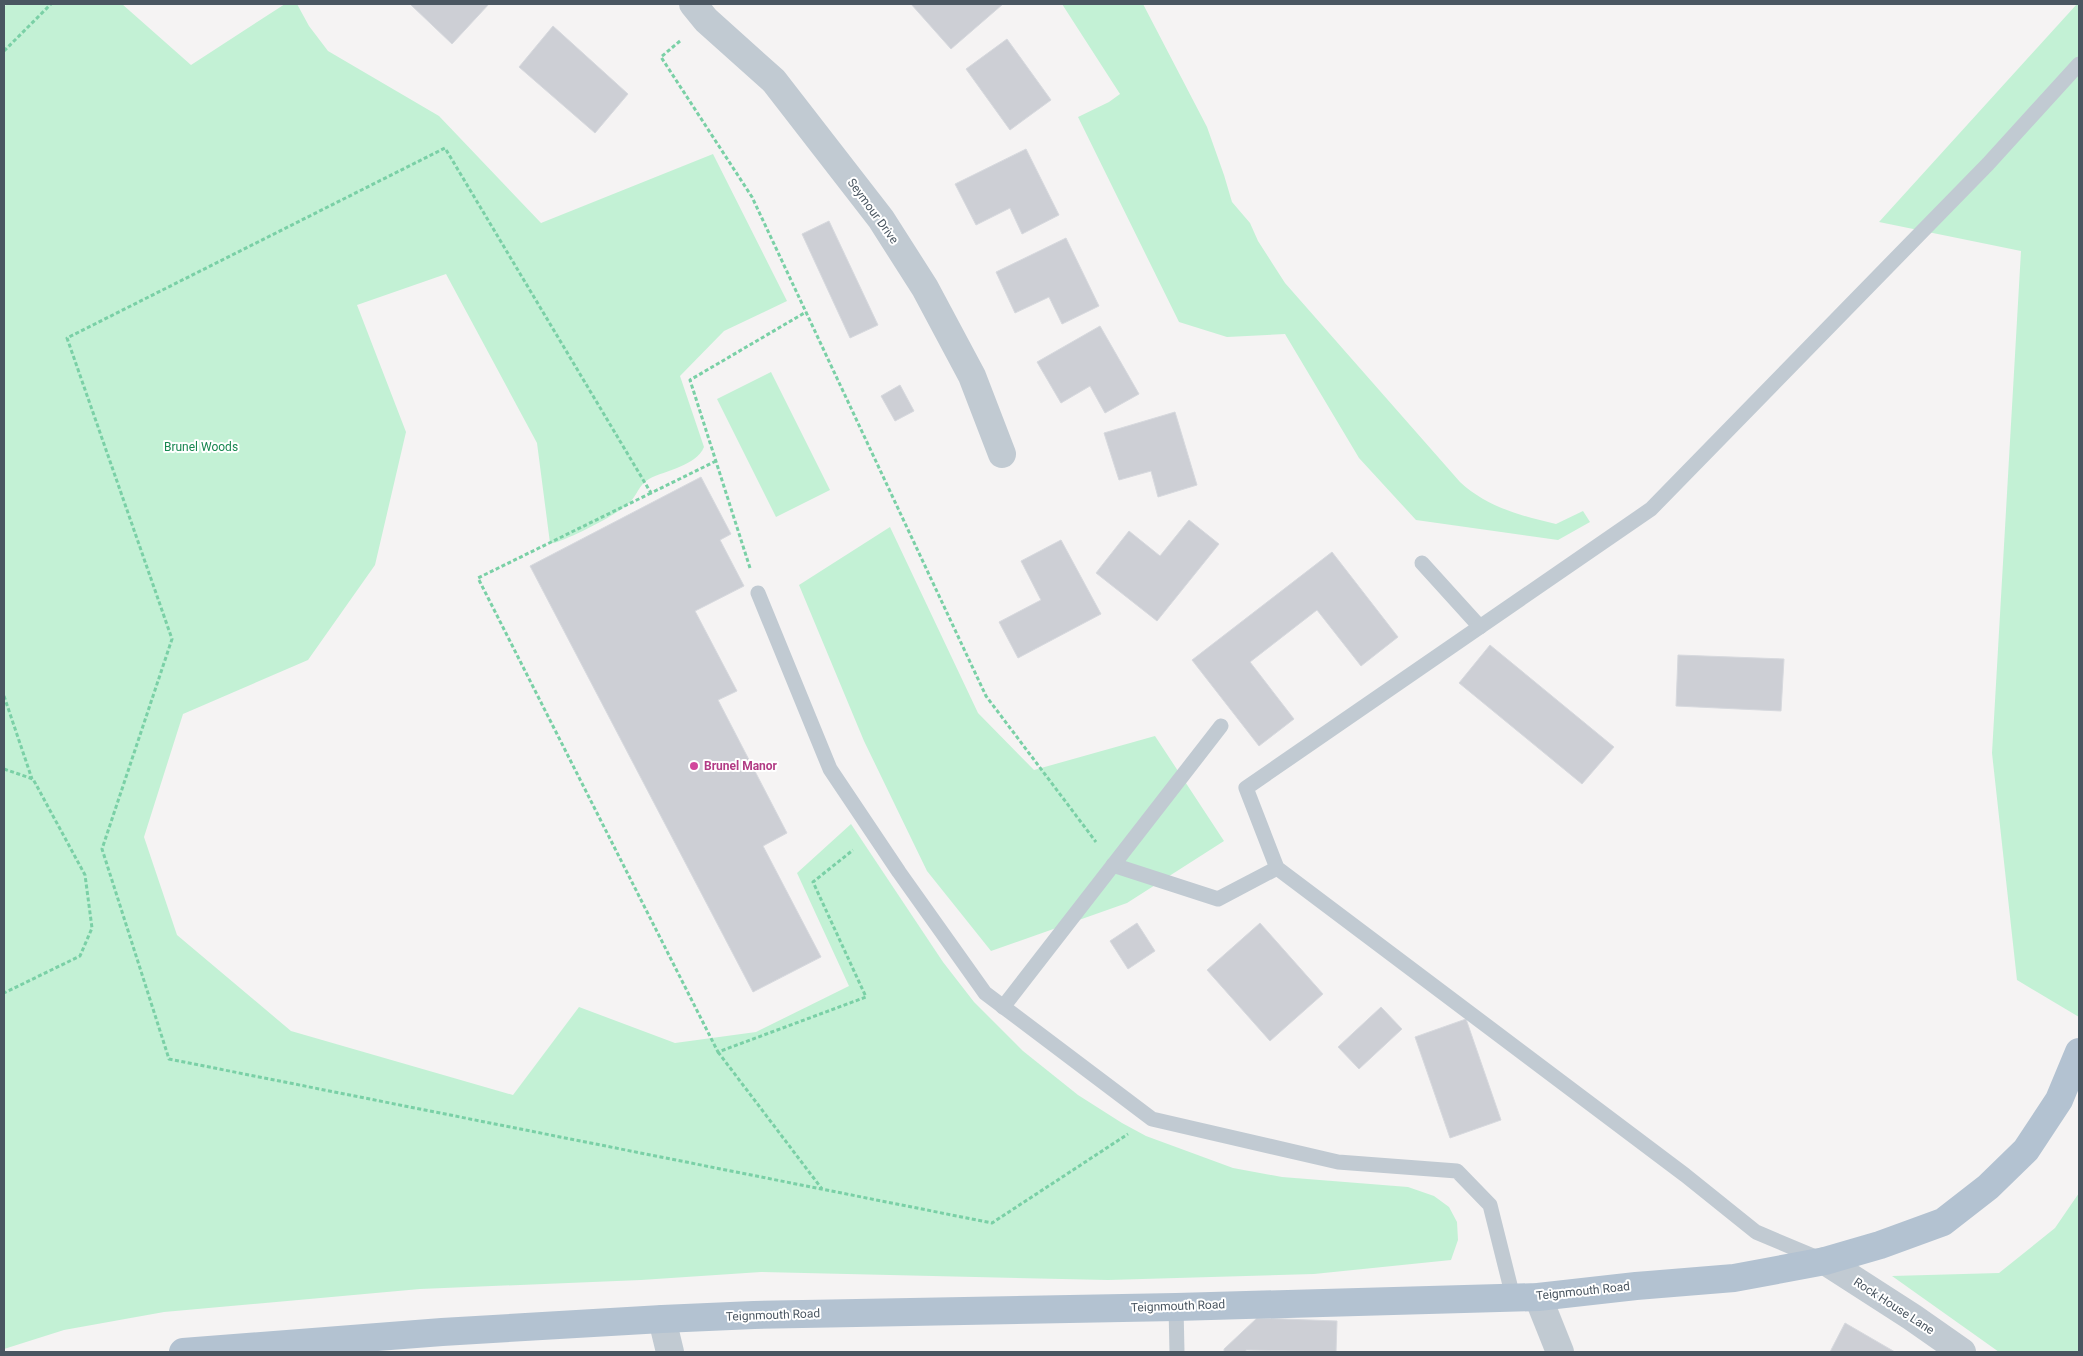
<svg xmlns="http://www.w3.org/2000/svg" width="2083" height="1356" font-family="Roboto,sans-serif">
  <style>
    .green { fill: #c3f1d5 }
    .building { fill: #cdcfd5; stroke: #d7d9de }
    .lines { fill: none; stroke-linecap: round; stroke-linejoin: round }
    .path { stroke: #7ad0a6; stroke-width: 3; stroke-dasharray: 4 2.5; stroke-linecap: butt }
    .lane { stroke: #c1cad2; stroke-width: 15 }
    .street { stroke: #c1cad2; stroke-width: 28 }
    .primary { stroke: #b3c2d1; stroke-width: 28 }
    .hotel-dot { fill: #d1479c; stroke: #fff; stroke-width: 2 }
    .labels { text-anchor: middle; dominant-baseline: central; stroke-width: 4; stroke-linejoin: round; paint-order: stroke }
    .street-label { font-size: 12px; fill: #4a5661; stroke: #fff }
    .park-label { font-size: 12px; fill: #17864f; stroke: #fff }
    .hotel-label { font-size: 12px; font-weight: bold; fill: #b23c85; stroke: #fff; text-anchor: start }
  </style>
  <rect width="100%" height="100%" fill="#f5f3f3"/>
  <!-- green -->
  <g class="green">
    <path d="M7,4H122L191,65L285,4H297L309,26L328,51L439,116L541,223L713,154L787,301L724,331L680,376L704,447C696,466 666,470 649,479C639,484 637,496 629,503C615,516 573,537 554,543H550L537,443L446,274L357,305L406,432L375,565L308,660L183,714L144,837L177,935L291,1031L513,1095L579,1007L675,1043L756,1032L849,986L797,873L851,824L943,962L974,1002L1023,1051L1078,1095L1122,1123L1146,1136L1233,1168L1282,1177L1408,1187L1434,1196L1449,1207L1457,1222L1458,1240L1451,1260L1314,1274L1108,1280L761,1272L641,1280L420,1289L164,1312L64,1330L4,1349V7Z"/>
    <path d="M1062,4H1143L1207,127L1224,175L1232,202L1250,223L1258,241L1285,283L1460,482C1487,507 1521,516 1556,524L1583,511L1590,522L1558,540L1416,520L1359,458L1285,334L1227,337L1179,322L1078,117L1109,102L1120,94Z"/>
    <path d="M2077,4H2079V1017L2017,980L1992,753L2021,251L1879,222Z"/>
    <path d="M771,372L830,490L776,517L717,399Z"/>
    <path d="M890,527L978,713L1034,770L1155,736L1224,841L1127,903L991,951L927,871L864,741L799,585Z"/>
    <path d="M2079,1193V1352H1999L1892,1276L1999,1273L2055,1228Z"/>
  </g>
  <!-- building -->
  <g class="building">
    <path d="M410,4H489L452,44Z"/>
    <path d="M911,4H1003L951,49Z"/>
    <path d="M553,26L628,94L595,133L519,67Z"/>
    <path d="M1007,39L1051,100L1010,130L966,69Z"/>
    <path d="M1026,149L1059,215L1022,234L1010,208L976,225L955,184Z"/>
    <path d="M829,221L878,325L850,338L802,234Z"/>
    <path d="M1066,238L1099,306L1062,324L1049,297L1015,313L996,272Z"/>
    <path d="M1100,326L1139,394L1105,413L1090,386L1061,403L1037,362Z"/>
    <path d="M900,385L914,411L895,421L881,396Z"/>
    <path d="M1175,412L1197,485L1158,497L1151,471L1119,480L1104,433Z"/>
    <path d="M701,477L731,534L720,540L744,586L695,611L737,691L718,700L787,833L763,846L821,957L753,992L530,566Z"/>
    <path d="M1189,520L1219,544L1157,621L1096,573L1129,531L1160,556Z"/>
    <path d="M1061,540L1101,614L1018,658L999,622L1041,600L1021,561Z"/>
    <path d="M1332,552L1398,637L1361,666L1317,610L1250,662L1294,719L1259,746L1192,660Z"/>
    <path d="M1490,645L1614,747L1582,784L1459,683Z"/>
    <path d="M1678,655L1784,659L1781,711L1676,706Z"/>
    <path d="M1137,923L1155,951L1128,969L1110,941Z"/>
    <path d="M1260,923L1323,994L1270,1041L1207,970Z"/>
    <path d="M1381,1007L1402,1029L1359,1069L1338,1047Z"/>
    <path d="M1466,1019L1501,1120L1450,1138L1415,1037Z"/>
    <path d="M1257,1318L1337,1321L1336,1352L1246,1350V1352H1224V1349Z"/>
    <path d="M1845,1323L1895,1352H1830Z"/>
  </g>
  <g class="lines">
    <!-- path -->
    <g class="path">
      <path d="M680,41L661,57L752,197L986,696L1096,842"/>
      <path d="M4,51L51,4"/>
      <path d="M716,461L651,493L445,148L67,338L172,639L102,849L169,1059L992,1223L1128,1134"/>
      <path d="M651,493L478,578L718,1052L866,997L813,882L853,850"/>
      <path d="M750,568L690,380L806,312"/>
      <path d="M4,696L32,779"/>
      <path d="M4,769L33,779L85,875L92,928L80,956L4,993"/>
      <path d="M718,1052L822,1189"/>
    </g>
    <!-- lane -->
    <g class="lane">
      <path d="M1422,563L1480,627"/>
      <path d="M758,593L830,769L899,872L985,993L1152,1119L1338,1162L1457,1171L1490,1205L1513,1297"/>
      <path d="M1113,865L1218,899L1277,868"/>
      <path d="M1003,1007L1221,726"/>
      <path d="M1820,1259L1756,1232L1685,1175L1277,868L1246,788L1651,509L1988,164L2079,64"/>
      <path d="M1176,1307L1177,1352"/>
    </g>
    <!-- street -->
    <g class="street">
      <path d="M693,4L706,20L774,81L881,219L925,288L972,376L1002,454"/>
      <path d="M1825,1261L1912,1317L1962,1352"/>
      <path d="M1538,1297L1560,1352"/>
      <path d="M662,1319L670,1352"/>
    </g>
    <!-- primary -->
    <path class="primary" d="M183,1352L442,1332L662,1319L754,1315L1176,1307L1538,1297L1636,1286L1734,1278L1825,1261L1880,1245L1943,1222L1988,1187L2026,1150L2059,1100L2079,1052"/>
  </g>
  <!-- markers -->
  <circle class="hotel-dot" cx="694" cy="766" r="5"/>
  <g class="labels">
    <!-- street labels -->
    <g class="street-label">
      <text transform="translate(873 211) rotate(54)">Seymour Drive</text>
      <text transform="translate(1583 1291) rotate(-6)">Teignmouth Road</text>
      <text transform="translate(1178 1306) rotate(-2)">Teignmouth Road</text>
      <text transform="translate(1894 1306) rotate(33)">Rock House Lane</text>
      <text transform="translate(773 1315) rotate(-2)">Teignmouth Road</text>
    </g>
    <!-- park labels -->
    <g class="park-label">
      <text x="201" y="447">Brunel Woods</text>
    </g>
    <!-- hotel labels -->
    <g class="hotel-label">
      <text x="704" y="766">Brunel Manor</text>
    </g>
  </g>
  <!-- border -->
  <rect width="2083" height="1356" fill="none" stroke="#4a5661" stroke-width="10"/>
</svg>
